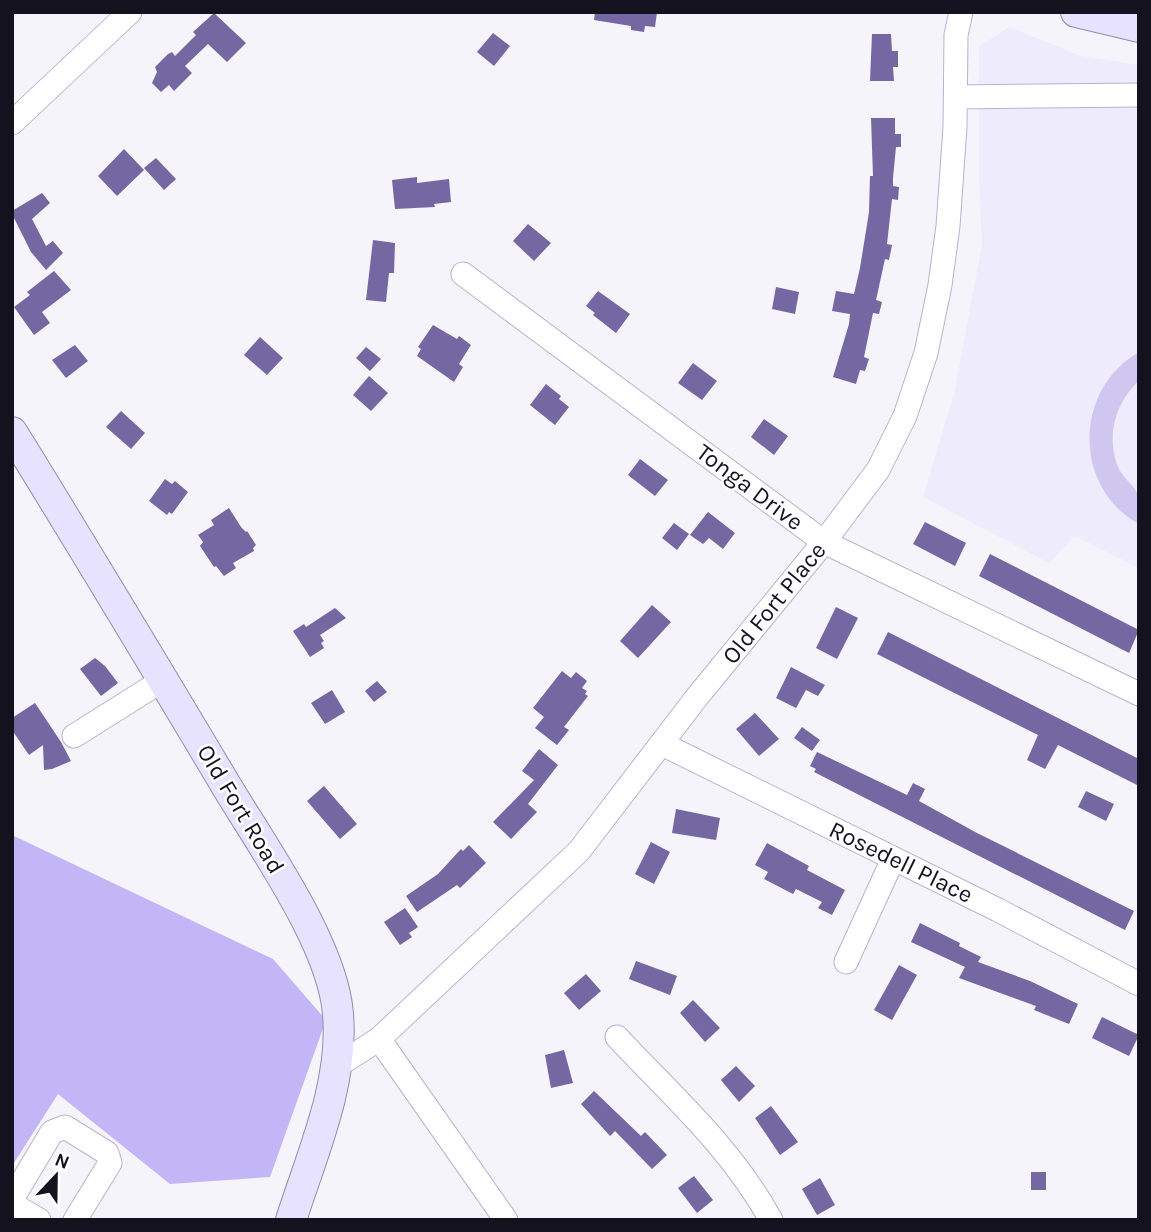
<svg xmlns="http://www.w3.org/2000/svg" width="1151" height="1232" font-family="Karla,sans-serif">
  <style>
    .built { fill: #eeebfc }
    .green { fill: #cfc7f0 }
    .forest { fill: #c3b6f7 }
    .building { fill: #7567a2 }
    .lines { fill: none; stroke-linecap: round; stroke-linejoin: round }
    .minor-casing { stroke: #b8b2d3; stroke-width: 25 }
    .major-casing { stroke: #938cae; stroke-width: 32 }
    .minor { stroke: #fff; stroke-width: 23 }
    .major { stroke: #e7e2fd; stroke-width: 30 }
    .labels { text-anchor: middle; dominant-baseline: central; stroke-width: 5; stroke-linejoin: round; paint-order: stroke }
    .street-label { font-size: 24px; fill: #14121e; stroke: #fff }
  </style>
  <rect width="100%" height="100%" fill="#f5f4fb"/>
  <!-- built -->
  <path class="built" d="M1009,27L1081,56L1139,65V568L1075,536L1049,563L923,497L955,390L982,244L979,177V47Z"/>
  <!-- green -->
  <path class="green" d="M1139,352V381C1114,403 1105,441 1120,471C1125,479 1137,489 1139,497C1141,505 1139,516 1139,524C1072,487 1074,389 1139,352Z"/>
  <!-- forest -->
  <path class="forest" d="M12,835L273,959L326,1020L270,1177L170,1184L58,1094L12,1166Z"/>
  <!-- building -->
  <g class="building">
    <path d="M595,12H657L655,27L645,26L644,32L631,30V26L594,20Z"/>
    <path d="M214,13L246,43L227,62L208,44L185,66L192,73L174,91L169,85L161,92L152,83L157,72L155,67L168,54L172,52L175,56L196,35L193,32Z"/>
    <path d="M493,33L510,46L494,66L477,52Z"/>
    <path d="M872,34H891L892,51H898V67H893L894,81H870Z"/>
    <path d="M871,118H895V134H901V147H896L893,178V186L899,187L898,200L892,199L887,244L892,245L889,260L885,259L876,300L882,302L879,314L873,313L864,357L869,359L865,371L860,370L856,384L833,377L849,324L850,314L832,311L836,291L854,294L860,268L869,212L870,176H873Z"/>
    <path d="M124,149L144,170L117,196L98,176Z"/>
    <path d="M156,158L176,179L164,190L144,168Z"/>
    <path d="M417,177V183L449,179L451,202L434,204L435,207L395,209L392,180Z"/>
    <path d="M42,193L50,203L32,219L46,246L53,241L63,253L46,270L31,252L12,214V211Z"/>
    <path d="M528,224L551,243L534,261L513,241Z"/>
    <path d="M373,240L395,243L394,273H389L386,302L366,300Z"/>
    <path d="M54,271L71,290L42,312L50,323L34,335L14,307L30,295L27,292Z"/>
    <path d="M776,287L799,292L795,314L772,309Z"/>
    <path d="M598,291L630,314L616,333L593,315L595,313L586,306Z"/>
    <path d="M433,325L457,339L459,336L471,345L459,364L463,367L454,382L417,356L421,349L418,347Z"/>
    <path d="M260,337L283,358L267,375L244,355Z"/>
    <path d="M75,345L88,361L66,378L52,360Z"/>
    <path d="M366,347L381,359L370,371L356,358Z"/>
    <path d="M693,363L717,381L702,400L678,383Z"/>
    <path d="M369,376L388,393L371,411L353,395Z"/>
    <path d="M546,384L561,396L559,399L569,407L555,425L530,405Z"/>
    <path d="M121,411L145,433L131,449L106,427Z"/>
    <path d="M764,419L788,436L774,455L751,437Z"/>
    <path d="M640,459L668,480L655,496L628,475Z"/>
    <path d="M165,479L172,484L175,481L188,492L172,514L169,512L167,515L149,501Z"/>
    <path d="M229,508L241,527L246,532L247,531L256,545L253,548L254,551L233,563L236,568L224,576L216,566L214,567L200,546L203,542L198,535L214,525L211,520Z"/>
    <path d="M708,512L735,533L723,549L709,538L703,544L690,535Z"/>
    <path d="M925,522L966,543L955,566L913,544Z"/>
    <path d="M674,523L689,534L677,550L662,538Z"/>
    <path d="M990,554L1139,630L1129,653L979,576Z"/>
    <path d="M652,605L671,622L638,658L620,641Z"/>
    <path d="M836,607L858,618L837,659L816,648Z"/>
    <path d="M335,608L346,618L320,635L324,641L321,643L324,648L310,657L293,631L304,624L306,627Z"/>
    <path d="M888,632L1139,759V786L1058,745L1045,769L1027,760L1038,735L877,654Z"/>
    <path d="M95,658L105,666L118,683L101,696L80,669Z"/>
    <path d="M791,667L825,685L818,696L806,690L796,708L776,698Z"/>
    <path d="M562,671L571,678L576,672L587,681L582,688L587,691L585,694L588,696L564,727L569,730L557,745L535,728L544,717L533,708Z"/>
    <path d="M377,681L387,692L374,702L365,691Z"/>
    <path d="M332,690L345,712L325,724L311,703Z"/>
    <path d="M35,703L61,742L71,761L52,769L44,770L43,745L29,755L12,730V718Z"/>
    <path d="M755,713L779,739L759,756L736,729Z"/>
    <path d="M802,727L820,740L812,751L794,738Z"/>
    <path d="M539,749L558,765L528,804L537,812L511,839L493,822L534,780L522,771Z"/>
    <path d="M817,752L907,795L913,783L925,789L919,801L977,833L1134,911L1125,930L814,772L816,769L810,766Z"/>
    <path d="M324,786L357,824L340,839L307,801Z"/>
    <path d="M1086,791L1114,804L1106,821L1078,807Z"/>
    <path d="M676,809L720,818L716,840L672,833Z"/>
    <path d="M651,842L670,852L654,884L635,874Z"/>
    <path d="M767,843L809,866L807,870L845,890L832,915L818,908L822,902L796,889L793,894L764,879L768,872L755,865Z"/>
    <path d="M469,845L486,863L460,888L457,885L417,912L406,896L438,874L461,849L463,851Z"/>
    <path d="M405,908L418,927L409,933L412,937L400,945L384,922Z"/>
    <path d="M920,923L960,943L959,946L981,957L978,962L1030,981L1078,1004L1069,1024L1034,1010L1036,1006L959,978L965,967L911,942Z"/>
    <path d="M636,961L677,976L670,995L629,979Z"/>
    <path d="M899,965L917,975L892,1020L874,1010Z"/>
    <path d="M586,974L601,991L579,1010L564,993Z"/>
    <path d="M693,1000L720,1028L705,1042L680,1013Z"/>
    <path d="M1102,1017L1139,1035L1129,1056L1092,1038Z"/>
    <path d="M564,1050L573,1083L551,1088L545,1055Z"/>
    <path d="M736,1066L755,1086L739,1102L721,1080Z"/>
    <path d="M594,1091L641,1136L645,1132L667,1155L652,1169L615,1131L610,1136L581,1104Z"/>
    <path d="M771,1106L798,1142L780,1155L755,1118Z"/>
    <rect x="1031" y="1172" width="15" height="18"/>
    <path d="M694,1176L713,1200L697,1213L678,1188Z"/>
    <path d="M820,1178L835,1205L817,1215L802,1189Z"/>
  </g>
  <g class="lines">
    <!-- minor casing -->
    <g class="minor-casing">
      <g id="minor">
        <path d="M956,97L1139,95"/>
        <path d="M12,123L130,12"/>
        <path d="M463,274L824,542L1139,694"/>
        <path d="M74,736L163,680"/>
        <path d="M662,744L998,910L1139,984"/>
        <path d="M846,962L893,859"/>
        <path d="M617,1037C673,1097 730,1146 771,1220"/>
        <path d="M379,1039L506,1220"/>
        <path d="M337,1066L379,1039L579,851L697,697L824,542L878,470L905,416L926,353L940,285L948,226L955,127L956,35L961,12"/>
        <path d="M12,1199L52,1132L65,1127L107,1153L110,1163L75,1220"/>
        <path d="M12,1204L39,1220"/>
      </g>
    </g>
    <!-- major casing -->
    <g class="major-casing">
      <g id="major">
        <path d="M1076,12L1139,27"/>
        <path d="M12,432C85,550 156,668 227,787C263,847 333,945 338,1014C344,1084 312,1154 291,1220"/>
      </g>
    </g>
    <!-- minor -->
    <use href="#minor" class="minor"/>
    <!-- major -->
    <use href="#major" class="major"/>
  </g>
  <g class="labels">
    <!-- street labels -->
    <g class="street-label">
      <text transform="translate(750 487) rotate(37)">Tonga Drive</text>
      <text transform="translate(774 603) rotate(-51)">Old Fort Place</text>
      <text transform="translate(241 809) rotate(59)">Old Fort Road</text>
      <text transform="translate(901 862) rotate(26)">Rosedell Place</text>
    </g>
  </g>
  <!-- border -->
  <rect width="1151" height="1232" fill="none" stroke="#14121e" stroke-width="28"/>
  <!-- north arrow -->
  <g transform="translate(56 1176) rotate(22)" stroke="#ffffff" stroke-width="5" paint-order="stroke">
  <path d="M0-5L12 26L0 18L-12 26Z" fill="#14121e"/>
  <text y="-10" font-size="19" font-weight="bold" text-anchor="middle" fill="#14121e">N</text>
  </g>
</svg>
